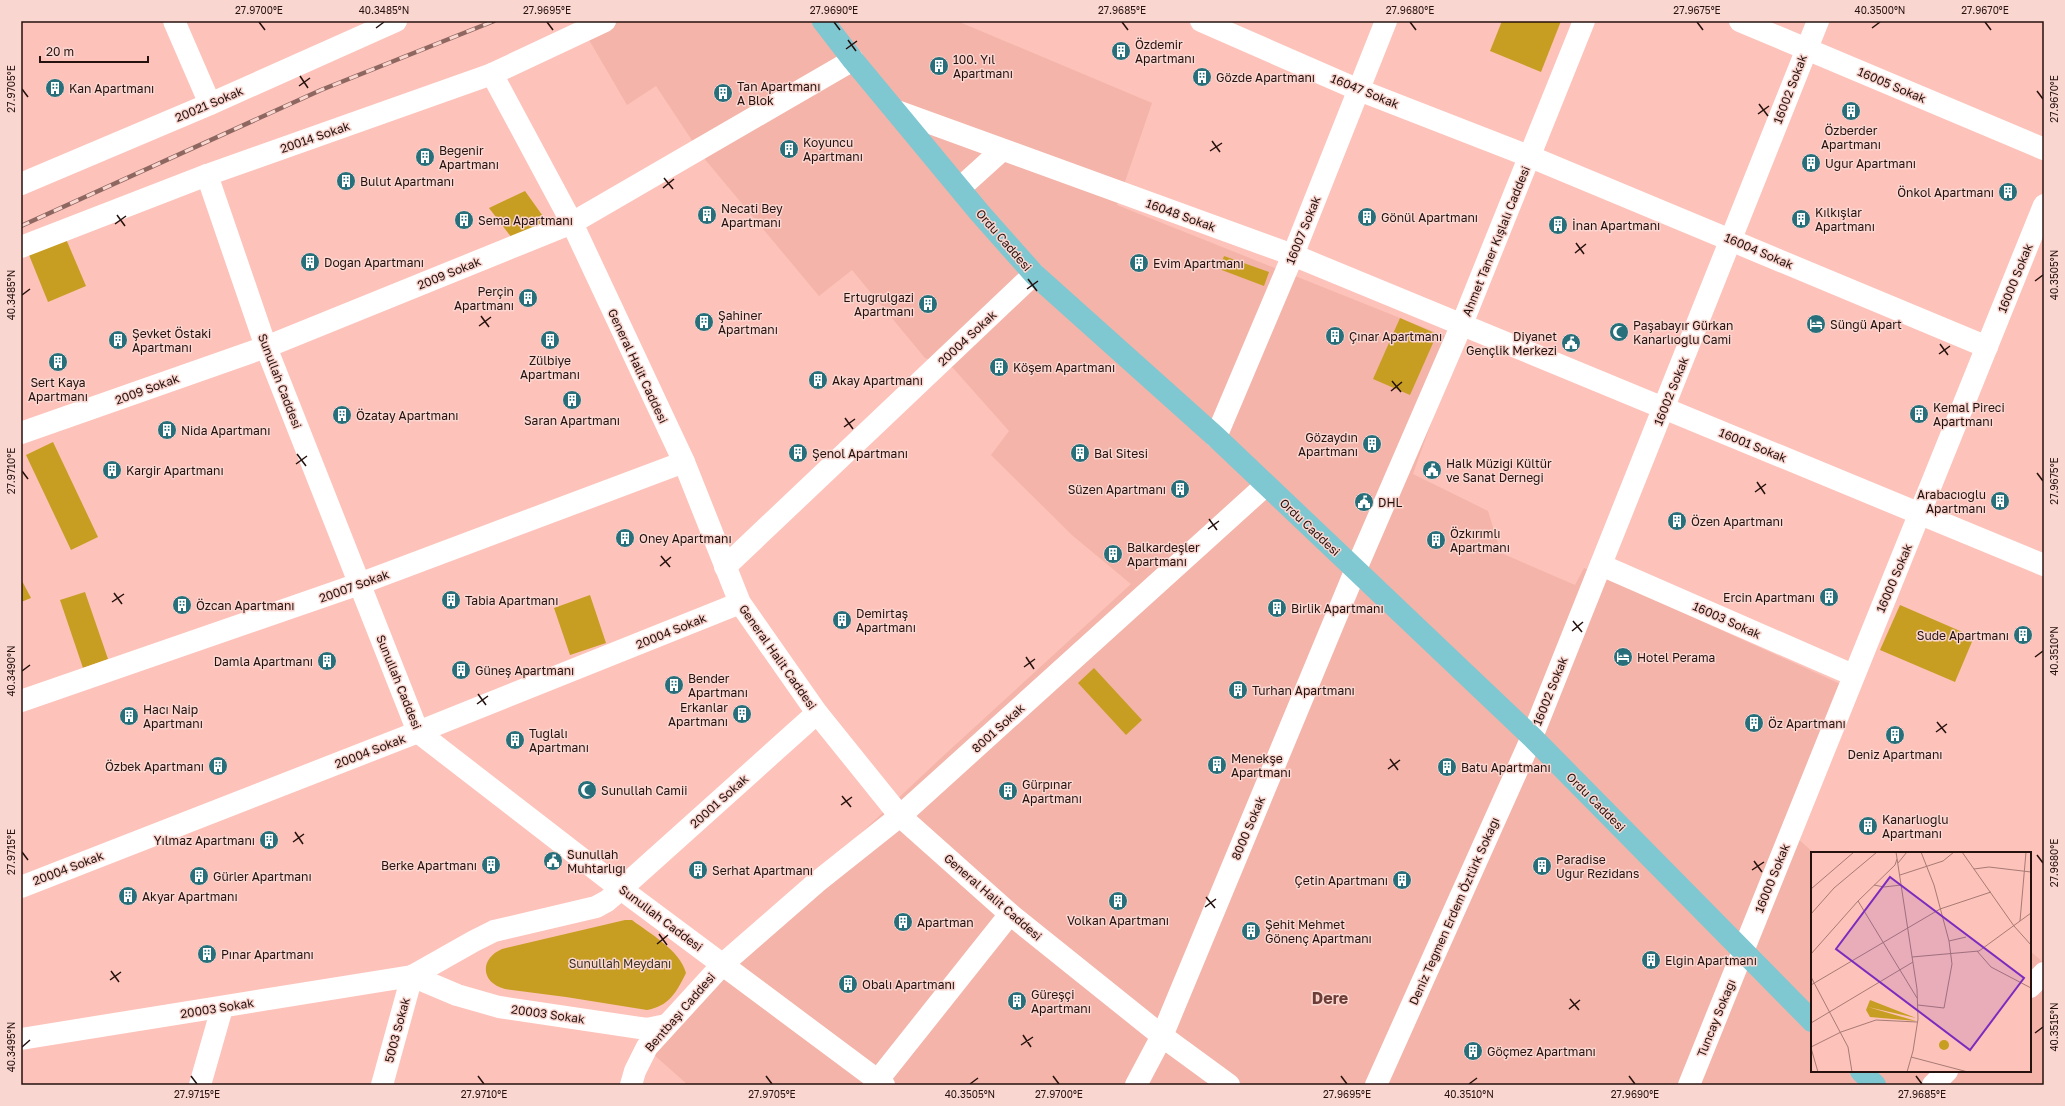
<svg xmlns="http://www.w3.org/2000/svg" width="2065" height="1106" font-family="'Golos Text',sans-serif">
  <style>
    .built { fill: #f4b4a9 }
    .green { fill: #c79e22 }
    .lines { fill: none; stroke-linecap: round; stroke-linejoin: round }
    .minor { stroke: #fff; stroke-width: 22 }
    .major { stroke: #7fc7d1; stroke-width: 22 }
    .rail-casing { stroke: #8e6761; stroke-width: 4.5 }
    .rail { stroke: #fad6d0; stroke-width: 3; stroke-dasharray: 9; stroke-linecap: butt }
    .ticks { fill: none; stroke: #25110e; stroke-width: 1.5 }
    .labels { text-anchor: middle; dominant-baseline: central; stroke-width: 3; stroke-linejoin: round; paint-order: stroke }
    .poi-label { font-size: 12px; fill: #25110e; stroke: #fad6d0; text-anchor: start }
    .street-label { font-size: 12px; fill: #25110e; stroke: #fad6d0 }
    .park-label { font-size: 12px; fill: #3b331f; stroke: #fad6d0 }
    .district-label { font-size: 16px; font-weight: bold; fill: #6c3d36; stroke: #fad6d0 }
    .inset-road { fill: none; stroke: #a77b75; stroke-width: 1 }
    .view { fill: #7b2cbf; fill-opacity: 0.15; stroke: #7b2cbf; stroke-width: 2 }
    .inset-edge { fill: none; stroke: #25110e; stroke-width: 2 }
    .neatline { fill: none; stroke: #25110e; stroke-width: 1.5 }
    .ticks-label { font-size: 10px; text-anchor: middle; fill: #25110e }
  </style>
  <rect width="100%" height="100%" fill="#fdc2b9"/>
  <!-- built -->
  <path class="built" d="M578,21H957L1152,103L1117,205L1460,342L1413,474L1488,511L1501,553L1575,585L1584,568L1856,691L1797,838L1814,853H1812V1071H2030V951L2044,963V1085H688L653,1054L764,924L941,758L1131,584L1073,536L991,455L1009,431L953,368L925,358L852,270L819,296L703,157L656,86L627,105Z"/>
  <!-- green -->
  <g class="green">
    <path d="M1502,21H1561L1541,72L1490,51Z"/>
    <path d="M525,191L550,226L515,242L489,208Z"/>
    <path d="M66,239L86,286L48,302L29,255Z"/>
    <path d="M1224,256L1269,272L1264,286L1219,269Z"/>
    <path d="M1400,318L1437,334L1410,395L1373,379Z"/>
    <path d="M53,442L98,537L71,550L26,455Z"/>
    <path d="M21,579L31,598L21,602Z"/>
    <path d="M85,592L108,659L83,668L60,600Z"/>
    <path d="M590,595L606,643L570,655L554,608Z"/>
    <path d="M1900,605L1974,637L1955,682L1880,650Z"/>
    <path d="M1094,668L1142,720L1126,735L1078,683Z"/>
    <path d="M625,920H632C650,934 680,950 686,973C676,993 669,1006 647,1010L566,997L505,989C481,983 479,959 502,949Z"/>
  </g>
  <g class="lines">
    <!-- minor -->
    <g class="minor">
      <path d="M174,21L210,104"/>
      <path d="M1201,21L1359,90L1531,157L1987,347"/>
      <path d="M1740,21L2044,149"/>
      <path d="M492,74L572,223L684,462L740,603L817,713L900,816L1010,914L1162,1036L1229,1085"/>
      <path d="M897,111L1293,255L2044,565"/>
      <path d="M207,175L266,347L418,732L621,889L884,1085"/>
      <path d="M21,184L210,104L396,21"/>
      <path d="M960,188L1002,150"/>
      <path d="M21,247L207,175L492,74L605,21"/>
      <path d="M21,433L266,347L572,223L853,60"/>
      <path d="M1216,437L1293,255L1386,21"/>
      <path d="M1601,565L1853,675"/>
      <path d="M725,567L1034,274"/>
      <path d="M21,701L359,584L684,462"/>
      <path d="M21,887L418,732L740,603"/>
      <path d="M412,976L457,995L499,1007L647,1029L666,1025"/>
      <path d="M2030,987L2044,973"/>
      <path d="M21,1039L412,976L474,941L494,931L596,907L607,901L621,889L817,713"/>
      <path d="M200,1085L222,1008"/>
      <path d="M382,1085L412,976"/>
      <path d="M631,1085L635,1071L647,1047L723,964L817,882L900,816L1266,485"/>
      <path d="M874,1085L1010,914"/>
      <path d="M1136,1085L1162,1036L1356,569L1462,324L1584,21"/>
      <path d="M1376,1085L1532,737L1818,21"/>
      <path d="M1689,1085L2044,205"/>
      <path d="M1933,1085L1947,1071"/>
    </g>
    <!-- major -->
    <g class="major">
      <path d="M823,21L853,60L979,212L1034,274L1216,437L1532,737L1812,1021"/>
      <path d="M1861,1071L1875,1085"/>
    </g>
    <!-- rail casing -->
    <g class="rail-casing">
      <path id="rail" d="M21,226L321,90L494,21"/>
    </g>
    <!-- rail -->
    <use href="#rail" class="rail"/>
  </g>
  <!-- ticks -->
  <path class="ticks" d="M259,22L265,30M547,22L553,30M834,22L840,30M1122,22L1128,30M1410,22L1416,30M1697,22L1703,30M1985,22L1991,30M376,28L384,22M1872,28L1880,22M848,40L856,51M846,49L857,41M300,76L308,88M299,86L310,78M22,89L28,97M2037,91L2043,99M1759,104L1768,116M1758,114L1769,106M1212,141L1220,152M1210,151L1222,143M664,178L673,189M663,188L674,179M117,215L125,226M115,224L126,216M1576,243L1584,254M1575,253L1586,244M1028,279L1037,291M2035,281L2043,275M1027,289L1038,281M22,295L30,289M481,316L489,327M479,326L491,317M1940,344L1948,355M1939,354L1950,346M1392,381L1401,392M1391,391L1402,382M845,418L853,429M844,427L855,419M297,454L306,466M296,464L307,456M22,471L28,479M2037,473L2043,481M1757,482L1765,494M1755,492L1766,484M1209,519L1217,530M1208,529L1219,521M661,556L670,567M660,566L671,557M114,593L122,604M112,602L124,594M1573,621L1582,632M1572,631L1583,622M1026,657L1034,669M2035,657L2043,651M1024,667L1035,659M22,671L30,665M478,694L486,705M477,704L488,696M1937,722L1946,733M1936,732L1947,724M1390,759L1398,770M1388,769L1400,760M842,796L851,807M841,805L852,797M295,832L303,844M293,842L304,834M22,852L28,860M2037,855L2043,863M1754,861L1762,872M1752,870L1764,862M1206,897L1215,908M1205,907L1216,899M659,934L667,945M657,944L668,935M111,971L119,982M110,980L121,972M1570,999L1579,1010M1569,1009L1580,1000M2035,1033L2043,1027M1023,1035L1031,1047M1021,1045L1033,1037M22,1047L30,1040M191,1076L197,1084M478,1076L484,1084M766,1076L772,1084M1053,1076L1059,1084M1341,1076L1347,1084M1629,1076L1635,1084M1916,1076L1922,1084M970,1084L978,1078M1469,1084L1477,1078"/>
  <!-- icons -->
  <defs>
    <g id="building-disc" transform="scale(1)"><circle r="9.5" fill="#276f7a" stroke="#fad6d0"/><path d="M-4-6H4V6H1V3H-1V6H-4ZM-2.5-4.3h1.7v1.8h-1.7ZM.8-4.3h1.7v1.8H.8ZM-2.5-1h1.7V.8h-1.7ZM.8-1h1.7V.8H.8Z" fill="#fff"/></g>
    <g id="hotel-disc" transform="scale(1)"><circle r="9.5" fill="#276f7a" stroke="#fad6d0"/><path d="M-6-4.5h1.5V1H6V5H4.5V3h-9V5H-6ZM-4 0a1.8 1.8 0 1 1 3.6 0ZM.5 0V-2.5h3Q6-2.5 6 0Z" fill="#fff"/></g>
    <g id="mosque-disc" transform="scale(1)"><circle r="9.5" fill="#276f7a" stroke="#fad6d0"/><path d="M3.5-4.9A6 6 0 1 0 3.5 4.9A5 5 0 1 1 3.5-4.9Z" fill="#fff"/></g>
    <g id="civic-disc" transform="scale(1)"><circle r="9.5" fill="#276f7a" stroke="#fad6d0"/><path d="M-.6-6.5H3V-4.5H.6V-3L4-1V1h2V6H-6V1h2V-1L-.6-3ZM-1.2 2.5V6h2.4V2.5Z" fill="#fff"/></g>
  </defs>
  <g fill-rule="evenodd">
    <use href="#building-disc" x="1121" y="51"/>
    <use href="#building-disc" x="939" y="66"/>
    <use href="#building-disc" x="1202" y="77"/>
    <use href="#building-disc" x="55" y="88"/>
    <use href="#building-disc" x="723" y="93"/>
    <use href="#building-disc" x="1851" y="111"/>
    <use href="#building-disc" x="789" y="149"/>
    <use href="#building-disc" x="425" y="157"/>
    <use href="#building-disc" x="1811" y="163"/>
    <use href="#building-disc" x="346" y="181"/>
    <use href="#building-disc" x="2008" y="192"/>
    <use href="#building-disc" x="707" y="215"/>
    <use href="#building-disc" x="1367" y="217"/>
    <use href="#building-disc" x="1801" y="219"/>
    <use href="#building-disc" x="464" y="220"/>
    <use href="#building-disc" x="1558" y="225"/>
    <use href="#building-disc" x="310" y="262"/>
    <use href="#building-disc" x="1139" y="263"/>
    <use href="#building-disc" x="528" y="298"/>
    <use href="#building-disc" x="928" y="304"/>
    <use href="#building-disc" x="704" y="322"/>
    <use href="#hotel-disc" x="1816" y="324"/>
    <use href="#mosque-disc" x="1619" y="332"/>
    <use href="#building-disc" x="1335" y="336"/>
    <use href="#building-disc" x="118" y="340"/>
    <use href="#building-disc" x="550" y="340"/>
    <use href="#civic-disc" x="1571" y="343"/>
    <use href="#building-disc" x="58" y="362"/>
    <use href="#building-disc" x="999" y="367"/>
    <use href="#building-disc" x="818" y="380"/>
    <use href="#building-disc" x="572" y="400"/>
    <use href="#building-disc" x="1919" y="414"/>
    <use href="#building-disc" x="342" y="415"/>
    <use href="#building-disc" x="167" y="430"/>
    <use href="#building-disc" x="1372" y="444"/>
    <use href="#building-disc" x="798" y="453"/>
    <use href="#building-disc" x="1080" y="453"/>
    <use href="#building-disc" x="112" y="470"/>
    <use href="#civic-disc" x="1432" y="470"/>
    <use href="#building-disc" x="1180" y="489"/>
    <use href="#building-disc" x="2000" y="501"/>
    <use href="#civic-disc" x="1364" y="502"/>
    <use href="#building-disc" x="1677" y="521"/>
    <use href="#building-disc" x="625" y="538"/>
    <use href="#building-disc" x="1436" y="540"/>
    <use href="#building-disc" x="1113" y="554"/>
    <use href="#building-disc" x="1829" y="597"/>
    <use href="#building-disc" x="451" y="600"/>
    <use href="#building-disc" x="182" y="605"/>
    <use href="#building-disc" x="1277" y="608"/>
    <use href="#building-disc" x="842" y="620"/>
    <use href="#building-disc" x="2023" y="635"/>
    <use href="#hotel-disc" x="1623" y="657"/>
    <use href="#building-disc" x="327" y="661"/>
    <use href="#building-disc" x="461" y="670"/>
    <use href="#building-disc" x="674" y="685"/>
    <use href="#building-disc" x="1238" y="690"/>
    <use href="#building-disc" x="742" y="714"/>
    <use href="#building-disc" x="129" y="716"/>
    <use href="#building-disc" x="1754" y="723"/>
    <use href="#building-disc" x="1895" y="735"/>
    <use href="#building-disc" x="515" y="740"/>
    <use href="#building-disc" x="1217" y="765"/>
    <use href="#building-disc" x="218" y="766"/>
    <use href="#building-disc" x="1447" y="767"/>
    <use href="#mosque-disc" x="587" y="790"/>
    <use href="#building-disc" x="1008" y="791"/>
    <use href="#building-disc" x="1868" y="826"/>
    <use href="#building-disc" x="269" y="840"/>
    <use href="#civic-disc" x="553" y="861"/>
    <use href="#building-disc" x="491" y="865"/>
    <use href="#building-disc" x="1542" y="866"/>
    <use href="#building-disc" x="698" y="870"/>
    <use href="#building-disc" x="199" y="876"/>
    <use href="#building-disc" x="1402" y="880"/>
    <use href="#building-disc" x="128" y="896"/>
    <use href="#building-disc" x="1118" y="901"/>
    <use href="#building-disc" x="903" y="922"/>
    <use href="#building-disc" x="1251" y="931"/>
    <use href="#building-disc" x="207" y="954"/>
    <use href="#building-disc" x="1651" y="960"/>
    <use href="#building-disc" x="848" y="984"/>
    <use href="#building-disc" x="1017" y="1001"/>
    <use href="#building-disc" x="1473" y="1051"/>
  </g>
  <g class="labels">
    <!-- poi labels -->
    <g class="poi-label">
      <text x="1135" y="44">Özdemir<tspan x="1135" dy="14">Apartmanı</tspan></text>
      <text x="953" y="59">100. Yıl<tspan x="953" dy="14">Apartmanı</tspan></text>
      <text x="1216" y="77">Gözde Apartmanı</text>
      <text x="737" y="86">Tan Apartmanı<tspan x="737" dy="14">A Blok</tspan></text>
      <text x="69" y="88">Kan Apartmanı</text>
      <text x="1851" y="130" text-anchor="middle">Özberder<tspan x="1851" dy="14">Apartmanı</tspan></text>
      <text x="803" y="142">Koyuncu<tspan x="803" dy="14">Apartmanı</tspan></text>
      <text x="439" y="150">Beğenir<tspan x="439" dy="14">Apartmanı</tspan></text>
      <text x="1825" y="163">Uğur Apartmanı</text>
      <text x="360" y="181">Bulut Apartmanı</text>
      <text x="1994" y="192" text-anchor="end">Önkol Apartmanı</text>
      <text x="721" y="208">Necati Bey<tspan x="721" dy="14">Apartmanı</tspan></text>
      <text x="1815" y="212">Kılkışlar<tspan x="1815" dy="14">Apartmanı</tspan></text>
      <text x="1381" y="217">Gönül Apartmanı</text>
      <text x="478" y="220">Sema Apartmanı</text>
      <text x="1572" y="225">İnan Apartmanı</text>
      <text x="324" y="262">Doğan Apartmanı</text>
      <text x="1153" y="263">Evim Apartmanı</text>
      <text x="514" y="291" text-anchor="end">Perçin<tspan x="514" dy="14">Apartmanı</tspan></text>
      <text x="914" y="297" text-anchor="end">Ertuğrulgazi<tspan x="914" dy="14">Apartmanı</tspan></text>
      <text x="718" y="315">Şahiner<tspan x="718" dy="14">Apartmanı</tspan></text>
      <text x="1830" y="324">Süngü Apart</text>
      <text x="1633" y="325">Paşabayır Gürkan<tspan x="1633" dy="14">Kanarlıoğlu Cami</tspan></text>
      <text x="132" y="333">Şevket Östaki<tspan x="132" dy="14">Apartmanı</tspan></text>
      <text x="1349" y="336">Çınar Apartmanı</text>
      <text x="1557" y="336" text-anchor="end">Diyanet<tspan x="1557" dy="14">Gençlik Merkezi</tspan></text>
      <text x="550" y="360" text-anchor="middle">Zülbiye<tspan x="550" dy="14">Apartmanı</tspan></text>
      <text x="1013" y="367">Köşem Apartmanı</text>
      <text x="832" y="380">Akay Apartmanı</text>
      <text x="58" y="382" text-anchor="middle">Sert Kaya<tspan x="58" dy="14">Apartmanı</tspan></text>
      <text x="1933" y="407">Kemal Pireci<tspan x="1933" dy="14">Apartmanı</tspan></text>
      <text x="356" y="415">Özatay Apartmanı</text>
      <text x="572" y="420" text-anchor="middle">Saran Apartmanı</text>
      <text x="181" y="430">Nida Apartmanı</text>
      <text x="1358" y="437" text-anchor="end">Gözaydın<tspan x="1358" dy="14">Apartmanı</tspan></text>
      <text x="812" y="453">Şenol Apartmanı</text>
      <text x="1094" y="453">Bal Sitesi</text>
      <text x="1446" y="463">Halk Müziği Kültür<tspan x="1446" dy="14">ve Sanat Derneği</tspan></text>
      <text x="126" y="470">Kargir Apartmanı</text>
      <text x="1166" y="489" text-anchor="end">Süzen Apartmanı</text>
      <text x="1986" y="494" text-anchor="end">Arabacıoğlu<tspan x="1986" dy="14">Apartmanı</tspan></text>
      <text x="1378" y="502">DHL</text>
      <text x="1691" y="521">Özen Apartmanı</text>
      <text x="1450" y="533">Özkırımlı<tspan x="1450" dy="14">Apartmanı</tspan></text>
      <text x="639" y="538">Oney Apartmanı</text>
      <text x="1127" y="547">Balkardeşler<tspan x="1127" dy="14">Apartmanı</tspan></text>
      <text x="1815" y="597" text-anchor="end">Ercin Apartmanı</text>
      <text x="465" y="600">Tabia Apartmanı</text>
      <text x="196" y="605">Özcan Apartmanı</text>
      <text x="1291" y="608">Birlik Apartmanı</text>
      <text x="856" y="613">Demirtaş<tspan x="856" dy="14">Apartmanı</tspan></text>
      <text x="2009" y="635" text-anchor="end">Sude Apartmanı</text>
      <text x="1637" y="657">Hotel Perama</text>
      <text x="313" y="661" text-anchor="end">Damla Apartmanı</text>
      <text x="475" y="670">Güneş Apartmanı</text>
      <text x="688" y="678">Bender<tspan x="688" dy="14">Apartmanı</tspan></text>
      <text x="1252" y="690">Turhan Apartmanı</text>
      <text x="728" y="707" text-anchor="end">Erkanlar<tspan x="728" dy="14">Apartmanı</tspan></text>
      <text x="143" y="709">Hacı Naip<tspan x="143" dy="14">Apartmanı</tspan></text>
      <text x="1768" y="723">Öz Apartmanı</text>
      <text x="529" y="733">Tuğlalı<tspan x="529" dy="14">Apartmanı</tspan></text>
      <text x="1895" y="754" text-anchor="middle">Deniz Apartmanı</text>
      <text x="1231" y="758">Menekşe<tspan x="1231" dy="14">Apartmanı</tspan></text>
      <text x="204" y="766" text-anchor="end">Özbek Apartmanı</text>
      <text x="1461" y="767">Batu Apartmanı</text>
      <text x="1022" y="784">Gürpınar<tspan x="1022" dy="14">Apartmanı</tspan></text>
      <text x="601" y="790">Sunullah Camii</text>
      <text x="1882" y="819">Kanarlıoğlu<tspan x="1882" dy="14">Apartmanı</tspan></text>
      <text x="255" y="840" text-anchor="end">Yılmaz Apartmanı</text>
      <text x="567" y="854">Sunullah<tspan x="567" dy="14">Muhtarlığı</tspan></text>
      <text x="1556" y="859">Paradise<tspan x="1556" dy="14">Uğur Rezidans</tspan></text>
      <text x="477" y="865" text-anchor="end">Berke Apartmanı</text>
      <text x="712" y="870">Serhat Apartmanı</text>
      <text x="213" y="876">Gürler Apartmanı</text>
      <text x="1388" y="880" text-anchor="end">Çetin Apartmanı</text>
      <text x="142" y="896">Akyar Apartmanı</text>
      <text x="1118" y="920" text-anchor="middle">Volkan Apartmanı</text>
      <text x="917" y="922">Apartman</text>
      <text x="1265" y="924">Şehit Mehmet<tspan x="1265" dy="14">Gönenç Apartmanı</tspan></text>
      <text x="221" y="954">Pınar Apartmanı</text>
      <text x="1665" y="960">Elgin Apartmanı</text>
      <text x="862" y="984">Obalı Apartmanı</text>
      <text x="1031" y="994">Güreşçi<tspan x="1031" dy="14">Apartmanı</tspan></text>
      <text x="1487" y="1051">Göçmez Apartmanı</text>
    </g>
    <!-- street labels -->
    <g class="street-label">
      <text transform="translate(1892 85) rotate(23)">16005 Sokak</text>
      <text transform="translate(1790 89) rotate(-69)">16002 Sokak</text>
      <text transform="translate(1365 91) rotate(22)">16047 Sokak</text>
      <text transform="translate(209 104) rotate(-23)">20021 Sokak</text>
      <text transform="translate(315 137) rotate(-19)">20014 Sokak</text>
      <text transform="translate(1181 215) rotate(20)">16048 Sokak</text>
      <text transform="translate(1303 230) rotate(-68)">16007 Sokak</text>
      <text transform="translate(1004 240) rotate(49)">Ordu Caddesi</text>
      <text transform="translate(1496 241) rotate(-68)">Ahmet Taner Kışlalı Caddesi</text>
      <text transform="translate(1759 251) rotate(23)">16004 Sokak</text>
      <text transform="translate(449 273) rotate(-22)">2009 Sokak</text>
      <text transform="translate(2015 278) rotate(-68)">16000 Sokak</text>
      <text transform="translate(967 338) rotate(-43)">20004 Sokak</text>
      <text transform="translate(638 366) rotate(65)">General Halit Caddesi</text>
      <text transform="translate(280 381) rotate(69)">Sunullah Caddesi</text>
      <text transform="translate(147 389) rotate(-20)">2009 Sokak</text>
      <text transform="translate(1671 391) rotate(-68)">16002 Sokak</text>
      <text transform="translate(1753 445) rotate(22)">16001 Sokak</text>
      <text transform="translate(1310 527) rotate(43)">Ordu Caddesi</text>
      <text transform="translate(1894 578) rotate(-67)">16000 Sokak</text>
      <text transform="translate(354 586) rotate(-20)">20007 Sokak</text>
      <text transform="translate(1727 620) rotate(24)">16003 Sokak</text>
      <text transform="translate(671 631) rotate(-22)">20004 Sokak</text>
      <text transform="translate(778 657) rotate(55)">General Halit Caddesi</text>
      <text transform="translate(399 682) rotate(68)">Sunullah Caddesi</text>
      <text transform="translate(1550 691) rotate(-68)">16002 Sokak</text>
      <text transform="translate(998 728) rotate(-42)">8001 Sokak</text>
      <text transform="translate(370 751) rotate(-21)">20004 Sokak</text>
      <text transform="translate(719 801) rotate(-42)">20001 Sokak</text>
      <text transform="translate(1596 802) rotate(45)">Ordu Caddesi</text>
      <text transform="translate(1248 828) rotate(-67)">8000 Sokak</text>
      <text transform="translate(68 868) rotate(-21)">20004 Sokak</text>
      <text transform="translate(1772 878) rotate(-68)">16000 Sokak</text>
      <text transform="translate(993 897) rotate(41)">General Halit Caddesi</text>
      <text transform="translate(1454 911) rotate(-66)">Deniz Teğmen Erdem Öztürk Sokağı</text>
      <text transform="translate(661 918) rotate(37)">Sunullah Caddesi</text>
      <text transform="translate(217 1008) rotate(-9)">20003 Sokak</text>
      <text transform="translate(680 1012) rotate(-49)">Bentbaşı Caddesi</text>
      <text transform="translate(548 1014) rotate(8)">20003 Sokak</text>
      <text transform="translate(1716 1018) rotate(-68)">Tuncay Sokağı</text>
      <text transform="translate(397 1030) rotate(-75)">5003 Sokak</text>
    </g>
    <!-- park labels -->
    <g class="park-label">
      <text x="620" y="963">Sunullah Meydanı</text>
    </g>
    <!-- district labels -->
    <g class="district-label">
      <text x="1330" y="998">Dere</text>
    </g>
  </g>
  <!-- overview -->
  <g transform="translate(1811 852)">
    <rect width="220" height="220" fill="#fdc2b9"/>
    <path d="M59,148L105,166L57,155L105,169L59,165L55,158ZM128 193a5 5 0 1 1 10 0a5 5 0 1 1-10 0Z" fill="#c79e22"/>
    <path class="inset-road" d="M85,0L106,137L107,167L102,199L96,220M151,0L203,74L220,93M87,11L96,0M163,17L178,15L220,20M89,23L132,9L143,0M63,33L73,35L90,33M0,37L43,0M47,49L106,146M0,62L23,36L66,0M209,69L215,0M138,89L155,85M166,99L180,115L220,136M0,102L47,49L84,13L86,7M101,105L168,99L220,61M0,125L37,195L41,220M0,133L129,57L180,40M107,153L133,156L141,112L138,89L123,33L110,0M0,171L102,110M0,195L30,180L65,168L106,170M0,196L7,220M220,200V215M100,205L157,220"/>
    <path class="view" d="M79,25L213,126L159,198L25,97Z"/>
    <rect width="220" height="220" class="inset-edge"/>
  </g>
  <!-- border -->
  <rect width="2065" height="1106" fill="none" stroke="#fad6d0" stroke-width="44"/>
  <!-- scale -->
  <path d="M40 56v6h108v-6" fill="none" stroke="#25110e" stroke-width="2"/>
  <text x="46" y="56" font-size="12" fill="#25110e" stroke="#fad6d0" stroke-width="3" paint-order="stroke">20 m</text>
  <rect x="22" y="22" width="2021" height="1062" class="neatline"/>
  <g class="ticks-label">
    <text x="259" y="14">27.9700°E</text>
    <text x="384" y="14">40.3485°N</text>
    <text x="547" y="14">27.9695°E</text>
    <text x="834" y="14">27.9690°E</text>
    <text x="1122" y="14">27.9685°E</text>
    <text x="1410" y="14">27.9680°E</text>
    <text x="1697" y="14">27.9675°E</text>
    <text x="1880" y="14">40.3500°N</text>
    <text x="1985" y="14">27.9670°E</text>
    <text transform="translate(11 89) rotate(-90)" y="4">27.9705°E</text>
    <text transform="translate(2054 99) rotate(-90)" y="4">27.9670°E</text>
    <text transform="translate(2054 275) rotate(-90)" y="4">40.3505°N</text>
    <text transform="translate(11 295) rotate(-90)" y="4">40.3485°N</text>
    <text transform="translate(11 471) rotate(-90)" y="4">27.9710°E</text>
    <text transform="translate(2054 481) rotate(-90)" y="4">27.9675°E</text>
    <text transform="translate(2054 651) rotate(-90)" y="4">40.3510°N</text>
    <text transform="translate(11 671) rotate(-90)" y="4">40.3490°N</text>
    <text transform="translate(11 852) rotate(-90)" y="4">27.9715°E</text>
    <text transform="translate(2054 863) rotate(-90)" y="4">27.9680°E</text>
    <text transform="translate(2054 1027) rotate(-90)" y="4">40.3515°N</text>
    <text transform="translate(11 1047) rotate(-90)" y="4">40.3495°N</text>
    <text x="197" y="1098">27.9715°E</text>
    <text x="484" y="1098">27.9710°E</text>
    <text x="772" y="1098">27.9705°E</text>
    <text x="970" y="1098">40.3505°N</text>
    <text x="1059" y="1098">27.9700°E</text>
    <text x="1347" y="1098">27.9695°E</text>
    <text x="1469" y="1098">40.3510°N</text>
    <text x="1635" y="1098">27.9690°E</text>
    <text x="1922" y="1098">27.9685°E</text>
  </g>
</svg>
